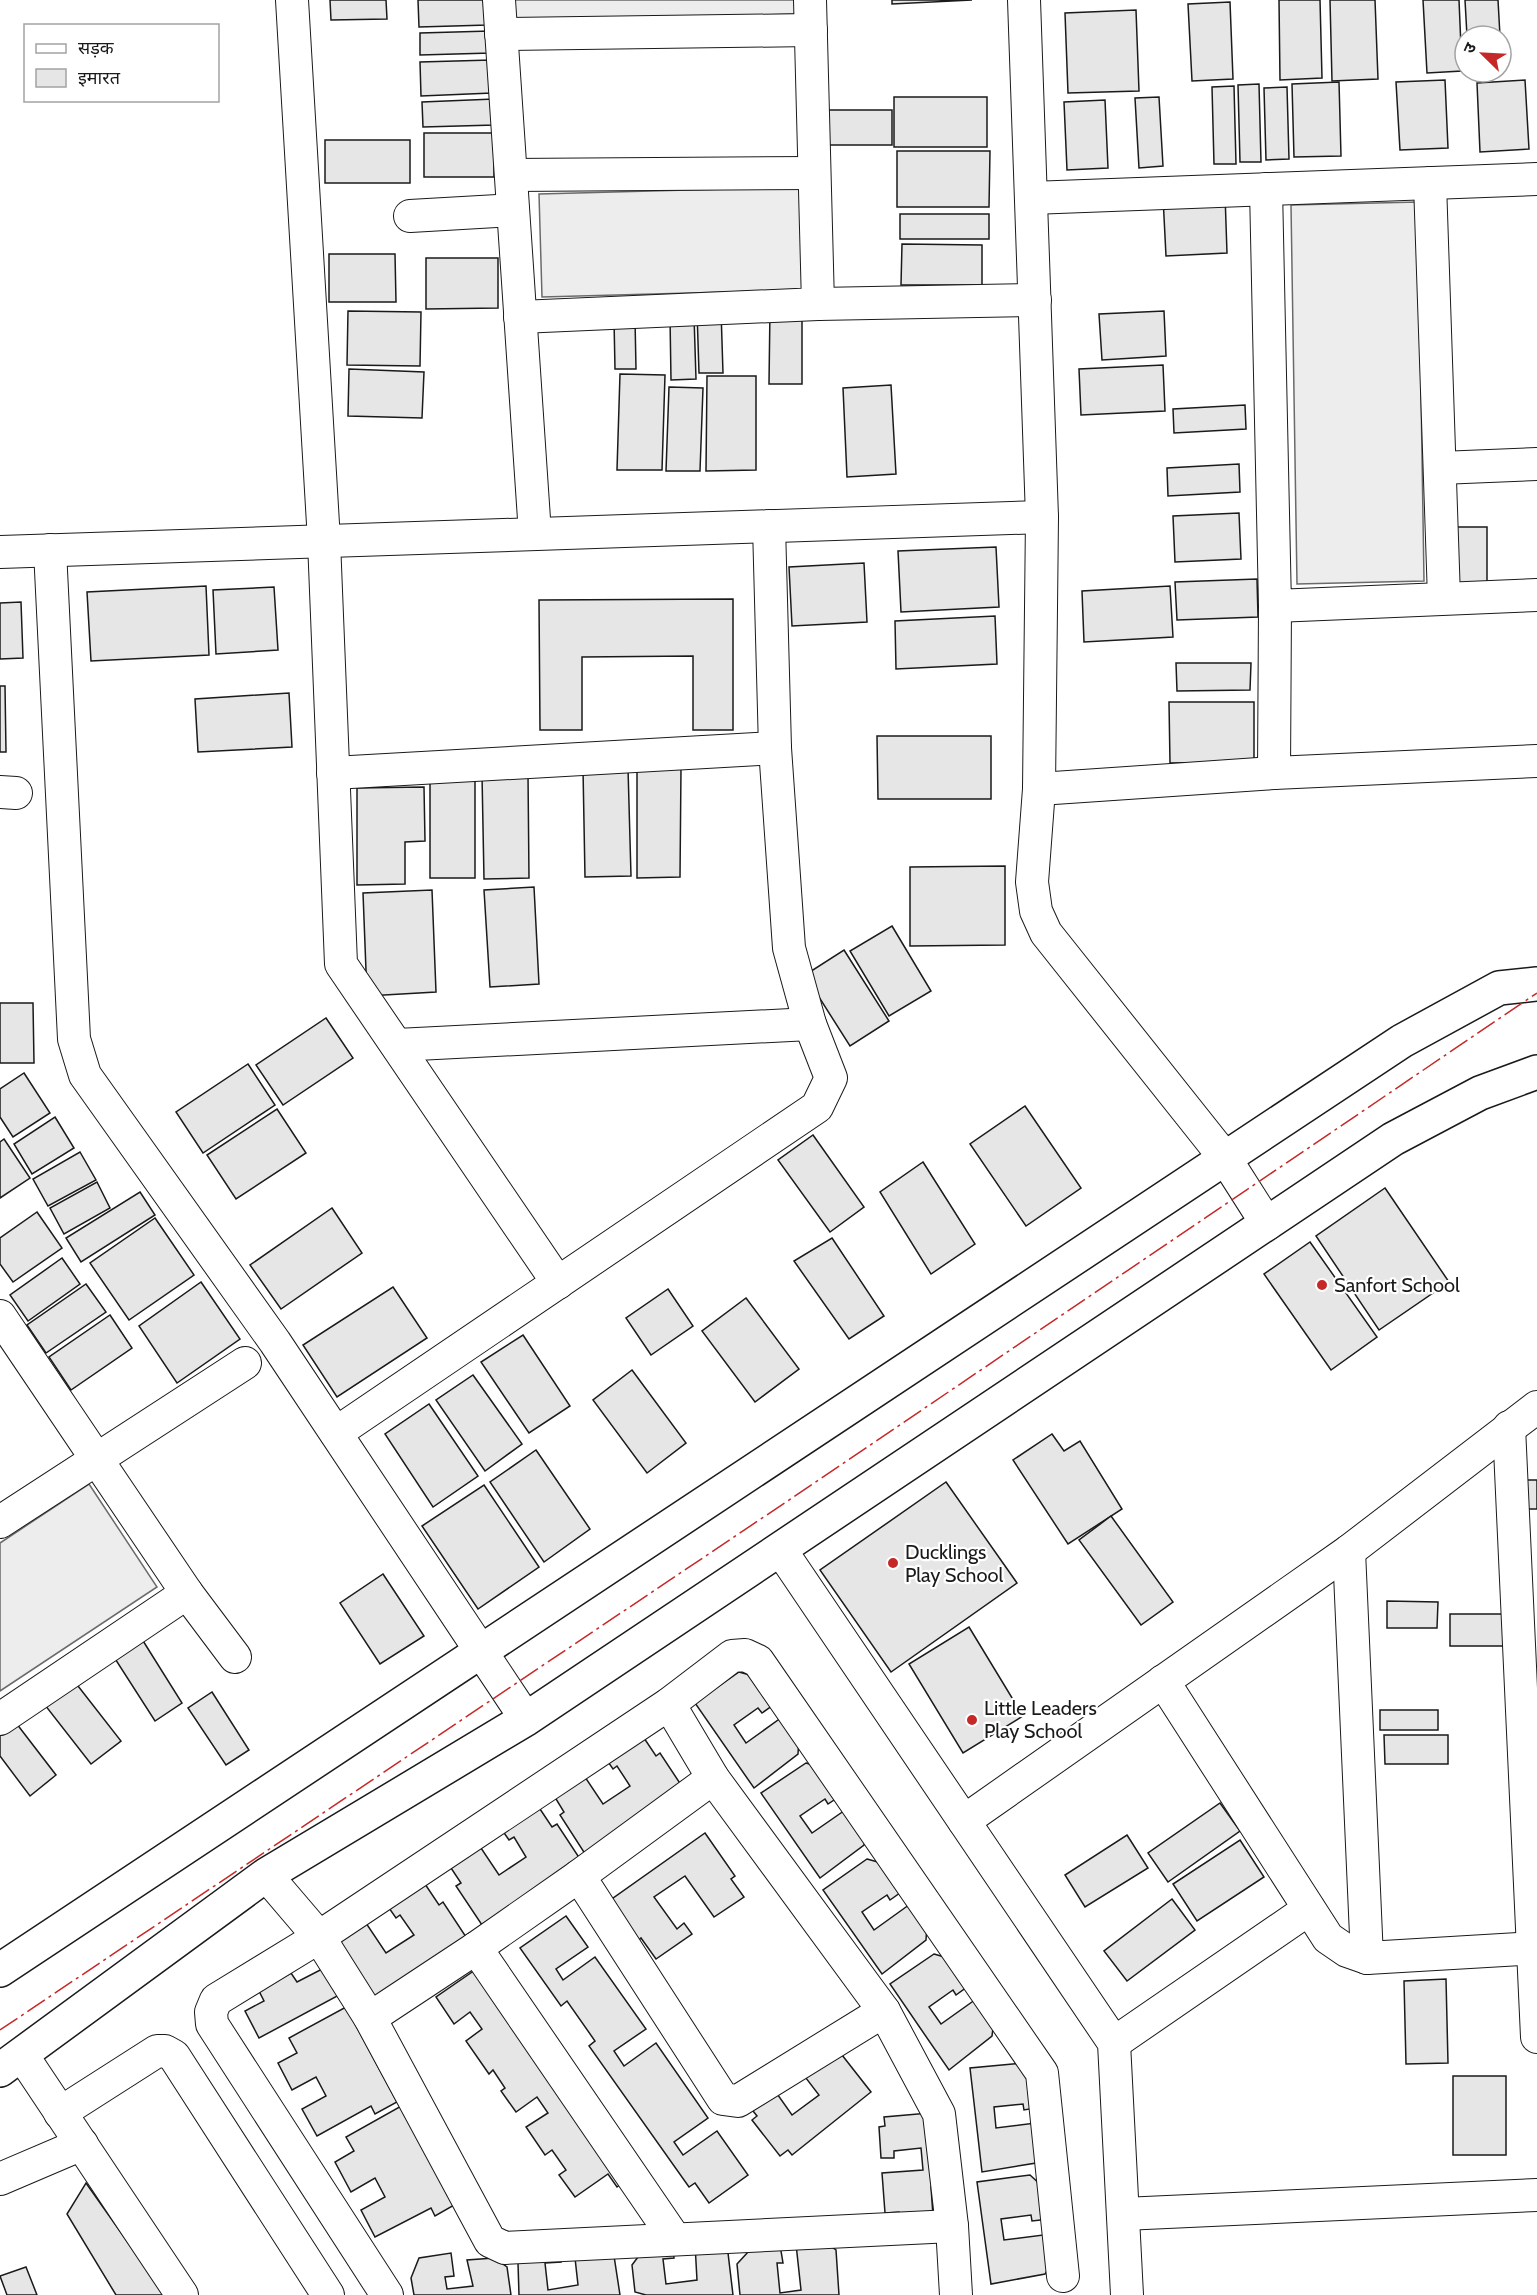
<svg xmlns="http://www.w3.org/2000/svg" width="1537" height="2295" font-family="Cabin,'Noto Sans Devanagari',sans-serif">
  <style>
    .built { fill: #ededed; stroke: #6a6a6a; stroke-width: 1.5 }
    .building { fill: #e6e6e6; stroke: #1a1a1a; stroke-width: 1.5 }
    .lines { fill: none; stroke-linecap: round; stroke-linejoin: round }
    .street-casing { stroke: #1a1a1a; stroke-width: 34 }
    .secondary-casing { stroke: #1a1a1a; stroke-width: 36 }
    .street { stroke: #fff; stroke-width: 32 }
    .secondary { stroke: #fff; stroke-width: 33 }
    .power { stroke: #c62828; stroke-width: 1.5; stroke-dasharray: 21 4.5 3 4.5; stroke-linecap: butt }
    .poi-dot { fill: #c62828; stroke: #fff; stroke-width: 2 }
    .labels { text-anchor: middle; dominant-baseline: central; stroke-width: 4.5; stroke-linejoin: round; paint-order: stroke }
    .poi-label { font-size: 20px; fill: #1a1a1a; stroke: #fff; text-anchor: start }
  </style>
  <rect width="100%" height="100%" fill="#fff"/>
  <!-- built -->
  <g class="built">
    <path d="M513,0H797V14L514,22Z"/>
    <path d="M801,187L804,290L542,297L539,194Z"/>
    <path d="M1418,202L1424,581L1297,584L1291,205Z"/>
    <path d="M89,1484L157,1587L0,1691V1543Z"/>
  </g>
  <!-- building -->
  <g class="building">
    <path d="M330,0H386L387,19L331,20Z"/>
    <path d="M418,0H487L488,25L419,27Z"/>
    <path d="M892,0H972L892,4Z"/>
    <path d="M1279,0H1320L1322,78L1280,80Z"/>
    <path d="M1330,0H1375L1378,79L1332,81Z"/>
    <path d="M1423,0H1459L1462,71L1427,73Z"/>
    <path d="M1465,0H1498L1500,36H1467Z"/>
    <path d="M1230,2L1233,79L1192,81L1188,4Z"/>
    <path d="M1136,10L1139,91L1068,93L1065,13Z"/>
    <path d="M490,31L491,53L420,55V33Z"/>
    <path d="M491,60L492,93L421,96L420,62Z"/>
    <path d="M1445,80L1448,148L1400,150L1396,82Z"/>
    <path d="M1525,80L1529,149L1480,152L1477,83Z"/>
    <path d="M1339,82L1341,156L1294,157L1292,84Z"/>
    <path d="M1259,84L1261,162H1240L1238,85Z"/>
    <path d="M1234,86L1236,164H1214L1212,87Z"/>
    <path d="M1287,87L1289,159L1266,160L1264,88Z"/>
    <rect x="894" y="97" width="93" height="50"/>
    <path d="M1159,97L1163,166L1139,168L1135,98Z"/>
    <path d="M494,99L495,125L423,127L422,102Z"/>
    <path d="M1105,100L1108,168L1067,170L1064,102Z"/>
    <rect x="826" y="110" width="66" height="35"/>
    <rect x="424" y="133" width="70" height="44"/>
    <rect x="325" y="140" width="85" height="43"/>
    <path d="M897,151H990L989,207H897Z"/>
    <path d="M1225,194L1227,253L1166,256L1163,197Z"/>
    <rect x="900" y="214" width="89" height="25"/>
    <path d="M902,244L982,245V285H901Z"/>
    <path d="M329,254H395L396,302H329Z"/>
    <path d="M426,258H498V308L426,309Z"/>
    <path d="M770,309H802V384H769Z"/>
    <path d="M721,310L723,373H699L697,311Z"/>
    <path d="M348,311L421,312L420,366L347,365Z"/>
    <path d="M1164,311L1166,356L1102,360L1099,314Z"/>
    <path d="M694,316L696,379L671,380L670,317Z"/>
    <path d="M635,319L636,369H615L614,320Z"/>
    <path d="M1163,365L1165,411L1081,415L1079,369Z"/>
    <path d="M349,369L424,372L422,418L348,416Z"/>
    <path d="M620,374L665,375L662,470H617Z"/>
    <path d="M707,376H756V470L706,471Z"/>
    <path d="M891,385L896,474L847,477L843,388Z"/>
    <path d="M669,387L703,388L700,471H666Z"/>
    <path d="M1245,405L1246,429L1174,433L1173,409Z"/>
    <path d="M1239,464L1240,492L1168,496L1167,468Z"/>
    <path d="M1239,513L1241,559L1175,562L1173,516Z"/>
    <path d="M1448,527H1487V583H1449Z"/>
    <path d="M996,547L999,607L901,612L898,551Z"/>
    <path d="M864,563L867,622L792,626L789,567Z"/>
    <path d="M1257,579L1258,617L1177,620L1175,582Z"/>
    <path d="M206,586L209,655L91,661L87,592Z"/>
    <path d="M1170,586L1173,637L1084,642L1082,591Z"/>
    <path d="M274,587L278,650L216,654L213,590Z"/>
    <path d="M733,599V730H693V656L582,657V730H540L539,600Z"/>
    <path d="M21,602L23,658L0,659V603Z"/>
    <path d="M995,616L997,664L896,669L895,621Z"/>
    <path d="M1176,663H1251L1250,690L1177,691Z"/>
    <path d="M0,686H5L6,752H0Z"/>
    <path d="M289,693L292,747L198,752L195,699Z"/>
    <path d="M1169,702H1254V762L1170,763Z"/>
    <path d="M877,736H991V799H878Z"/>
    <path d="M628,768L631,876L585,877L583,769Z"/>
    <path d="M637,768H681L680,877L637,878Z"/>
    <path d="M528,774L529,878L484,879L482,775Z"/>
    <rect x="430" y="778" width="45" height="100"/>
    <path d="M424,787L425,841L405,842V884L357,885V788Z"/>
    <path d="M1005,866V945L910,946V867Z"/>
    <path d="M534,887L539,984L490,987L484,890Z"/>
    <path d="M432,890L436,992L367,996L363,893Z"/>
    <path d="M892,926L931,991L889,1016L850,951Z"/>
    <path d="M844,950L889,1021L850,1046L805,975Z"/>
    <path d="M0,1003H33L34,1063H0Z"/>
    <path d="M326,1018L353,1058L283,1105L256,1065Z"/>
    <path d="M248,1064L275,1105L203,1153L176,1112Z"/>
    <path d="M24,1073L50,1113L13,1137L0,1117V1089Z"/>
    <path d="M1025,1106L1081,1188L1026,1226L970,1144Z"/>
    <path d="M277,1109L306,1153L236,1199L207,1155Z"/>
    <path d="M55,1117L74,1148L32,1174L14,1144Z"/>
    <path d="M813,1135L864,1207L830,1232L778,1160Z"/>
    <path d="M4,1139L30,1178L0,1198V1142Z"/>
    <path d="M80,1152L96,1180L48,1206L33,1179Z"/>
    <path d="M923,1162L975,1244L931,1274L880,1192Z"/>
    <path d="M97,1182L110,1208L64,1234L50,1208Z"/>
    <path d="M1385,1188L1449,1282L1379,1330L1316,1236Z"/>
    <path d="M140,1192L155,1215L81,1262L66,1238Z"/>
    <path d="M332,1208L362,1253L281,1309L250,1265Z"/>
    <path d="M37,1212L62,1248L13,1282L0,1264V1238Z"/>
    <path d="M155,1218L194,1275L129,1320L90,1263Z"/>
    <path d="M832,1238L884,1316L849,1339L794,1261Z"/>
    <path d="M1310,1242L1377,1337L1331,1370L1264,1274Z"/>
    <path d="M62,1258L80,1284L28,1321L10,1295Z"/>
    <path d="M201,1282L240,1339L177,1383L139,1326Z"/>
    <path d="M86,1284L106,1312L46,1353L27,1325Z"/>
    <path d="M393,1287L427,1338L337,1397L303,1345Z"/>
    <path d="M668,1289L693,1326L651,1355L626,1318Z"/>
    <path d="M746,1298L799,1369L755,1402L702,1331Z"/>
    <path d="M110,1315L132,1348L71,1390L49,1357Z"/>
    <path d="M523,1335L570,1406L529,1433L481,1362Z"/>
    <path d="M632,1370L686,1443L647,1473L593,1400Z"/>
    <path d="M473,1375L522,1444L485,1471L436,1400Z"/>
    <path d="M429,1404L478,1476L433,1507L385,1434Z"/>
    <path d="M1052,1434L1064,1451L1080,1441L1122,1509L1068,1544L1013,1460Z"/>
    <path d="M536,1450L590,1529L544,1562L490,1482Z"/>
    <path d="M1524,1480H1537V1509H1523Z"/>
    <path d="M946,1482L1017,1583L891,1672L820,1570Z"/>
    <path d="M484,1485L539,1567L478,1609L422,1526Z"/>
    <path d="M1111,1516L1173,1602L1141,1625L1079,1540Z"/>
    <path d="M383,1574L424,1636L380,1664L340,1603Z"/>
    <path d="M1387,1601L1438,1602L1437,1628H1387Z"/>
    <rect x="1450" y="1614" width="60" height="32"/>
    <path d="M969,1627L1023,1716L963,1753L909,1664Z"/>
    <path d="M140,1636L182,1703L155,1721L112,1654Z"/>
    <path d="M739,1672L757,1677L776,1703L762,1713L758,1708L734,1725L746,1743L785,1715L799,1738L798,1754L754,1788L695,1703Z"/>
    <path d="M71,1677L121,1741L91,1764L41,1700Z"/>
    <path d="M212,1692L249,1750L226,1765L188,1708Z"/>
    <rect x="1380" y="1710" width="58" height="20"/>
    <path d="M13,1719L56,1775L30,1796L0,1756V1730Z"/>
    <path d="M642,1735L656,1756L660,1753L687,1794L589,1860L560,1815L564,1812L553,1794L583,1774L603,1804L630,1786L617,1766L613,1769L606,1759Z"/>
    <path d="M1384,1735H1448V1764H1385Z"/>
    <path d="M806,1763L823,1768L843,1794L828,1804L825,1799L800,1816L812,1833L851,1806L866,1829L864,1845L820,1878L761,1793Z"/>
    <path d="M1220,1803L1240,1831L1168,1882L1148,1853Z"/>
    <path d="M538,1806L552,1827L557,1824L584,1865L486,1931L456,1886L461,1883L449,1865L479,1845L499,1875L526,1857L514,1837L509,1840L502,1830Z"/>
    <path d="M705,1833L735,1876L731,1879L744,1897L714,1917L685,1876L654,1897L677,1929L684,1923L692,1934L656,1959L641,1938L638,1941L609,1901Z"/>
    <path d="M1127,1835L1148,1868L1085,1907L1065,1875Z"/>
    <path d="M1240,1840L1264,1877L1197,1921L1173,1884Z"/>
    <path d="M867,1859L885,1864L904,1890L890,1900L887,1895L862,1912L874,1930L913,1902L927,1925L926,1940L882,1974L823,1890Z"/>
    <path d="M425,1884L439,1905L443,1902L470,1943L373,2009L336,1943L366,1923L386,1953L414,1935L400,1915L396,1918L389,1908Z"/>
    <path d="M1172,1899L1195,1930L1127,1981L1104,1951Z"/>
    <path d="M566,1916L588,1947L556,1969L563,1980L595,1957L646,2029L614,2051L624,2066L656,2043L708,2118L674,2142L683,2155L717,2131L748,2175L709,2203L695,2183L689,2187L589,2046L595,2041L567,2001L561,2006L520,1948Z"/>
    <path d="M934,1954L951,1959L971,1984L956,1995L953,1990L929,2007L941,2024L979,1997L994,2020L992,2036L949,2070L890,1984Z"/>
    <path d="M326,1967L341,1994L259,2038L245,2011L264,2001L259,1991L291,1973L297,1982Z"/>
    <path d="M478,1968L625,2181L617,2187L608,2174L575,2197L559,2175L566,2170L552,2150L545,2155L526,2127L548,2113L537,2097L516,2112L501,2091L505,2088L493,2070L489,2074L466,2041L482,2029L470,2012L454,2024L436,1997Z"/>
    <path d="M1446,1979L1448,2063L1406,2064L1404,1981Z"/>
    <path d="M346,2007L397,2102L375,2114L371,2106L317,2136L302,2109L326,2096L316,2077L292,2090L278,2063L297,2053L289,2038Z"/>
    <path d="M842,2055L871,2092L792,2155L788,2150L780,2156L752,2120L757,2116L749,2106L773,2088L792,2115L819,2095L799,2069Z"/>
    <path d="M1023,2063L1041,2107L1024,2110L1023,2104L994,2107L996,2128L1043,2122L1036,2163L982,2172L970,2068Z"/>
    <rect x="1453" y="2076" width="53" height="79"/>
    <path d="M403,2105L456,2204L435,2216L431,2208L375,2237L361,2210L385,2197L375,2178L351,2192L335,2162L354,2151L346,2137Z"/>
    <path d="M929,2113L939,2186L931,2187L933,2216L899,2219V2212L885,2213L882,2173L923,2170L921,2148L894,2151V2158H881L879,2127L885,2126L884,2117Z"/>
    <path d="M1030,2175L1043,2187L1049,2219L1032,2221L1031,2215L1001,2219L1004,2240L1051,2234L1053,2260L1045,2274L991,2284L977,2182Z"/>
    <path d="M86,2183L165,2295H116L67,2214Z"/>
    <path d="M823,2241L836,2250L839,2295H740L737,2264L749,2251L780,2245L783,2263H777L780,2293L801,2290L796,2244Z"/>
    <path d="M695,2244H715L728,2253L733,2295H646L635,2292L632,2265L641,2253L673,2248L674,2258L663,2259L666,2284L697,2280Z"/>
    <path d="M574,2249L614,2256L620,2295H519L518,2263L527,2256L559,2250L561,2262L545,2263L548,2290L578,2285Z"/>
    <path d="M451,2253L454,2276L445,2277L447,2289L473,2286L467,2260L494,2258L507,2267L511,2295H414L411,2278L419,2258Z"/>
    <path d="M26,2267L37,2295H7L0,2276Z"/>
  </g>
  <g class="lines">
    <!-- street casing -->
    <g class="street-casing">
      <g id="street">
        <path d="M292,0L324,541L341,964L558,1283"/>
        <path d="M499,0L535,534"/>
        <path d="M1024,0L1042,517L1039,789L1032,882L1036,911L1046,933L1225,1158L1267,1224"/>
        <path d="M501,34L811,30"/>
        <path d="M511,175L814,173"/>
        <path d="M1430,183L1444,598"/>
        <path d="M1266,189L1275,606L1537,595"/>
        <path d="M1031,198L1537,179"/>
        <path d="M410,216L513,210"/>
        <path d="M818,304L1035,300"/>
        <path d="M520,317L818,304L810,0"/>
        <path d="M1440,468L1537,464"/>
        <path d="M50,550L74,1039L85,1075L275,1342L526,1719"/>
        <path d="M0,552L1042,517"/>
        <path d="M333,773L775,748"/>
        <path d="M1274,773L1275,606"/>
        <path d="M1039,789L1274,773L1537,761"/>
        <path d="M0,792L16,793"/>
        <path d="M397,1045L810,1024"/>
        <path d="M0,1316L187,1593L235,1657"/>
        <path d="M1509,1427L1537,2037"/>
        <path d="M336,1433L817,1107L831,1078L810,1024L789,948L775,748L769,526"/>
        <path d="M0,1522L245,1363"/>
        <path d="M780,1549L1114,2043L1127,2295"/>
        <path d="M1349,1551L1367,1958"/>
        <path d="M1163,1681L1328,1938L1347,1951L1367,1958L1537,1948"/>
        <path d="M669,1704L713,1778L884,2011L939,2114L952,2226L956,2295"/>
        <path d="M0,1719L187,1593"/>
        <path d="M713,1778L579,1876L723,2099L738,2101L884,2011"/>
        <path d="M964,1821L1349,1551L1537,1407"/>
        <path d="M266,1875L319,1937L370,2018L490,2241L505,2248L952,2226"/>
        <path d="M476,1948L675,2239"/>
        <path d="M370,2018L476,1948L579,1876"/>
        <path d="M1114,2043L1309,1909"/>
        <path d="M22,2055L182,2295"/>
        <path d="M60,2113L157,2051H165L174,2056L328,2295"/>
        <path d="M0,2179L82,2144"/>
        <path d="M1123,2214L1537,2195"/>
        <path d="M387,2295L212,2024L211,2012L216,2000L319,1937L669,1704L732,1656L745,1655L758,1661L1042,2073L1063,2276"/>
      </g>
    </g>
    <!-- secondary casing -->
    <g class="secondary-casing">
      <g id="secondary">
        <path d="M0,1970L1402,1041L1499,988L1537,984"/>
        <path d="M0,2070L266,1875L526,1719L1393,1139L1480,1093L1537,1072"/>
      </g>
    </g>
    <!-- street -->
    <use href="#street" class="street"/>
    <!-- secondary -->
    <use href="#secondary" class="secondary"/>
    <!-- power -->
    <path class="power" d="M0,2030L792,1498L1537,993"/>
  </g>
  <!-- markers -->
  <g class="poi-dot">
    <circle cx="1322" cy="1285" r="6"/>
    <circle cx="893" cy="1563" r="6"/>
    <circle cx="972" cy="1720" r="6"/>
  </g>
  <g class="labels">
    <!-- poi labels -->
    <g class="poi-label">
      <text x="1334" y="1285">Sanfort School</text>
      <text x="905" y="1552">Ducklings<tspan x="905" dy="23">Play School</tspan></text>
      <text x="984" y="1708">Little Leaders<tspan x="984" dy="23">Play School</tspan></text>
    </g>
  </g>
  <!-- legend -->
  <rect x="24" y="24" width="195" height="78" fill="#ffffff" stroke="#a3a3a3" stroke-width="1.5"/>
  <rect x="36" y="44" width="30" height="9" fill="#ffffff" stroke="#a3a3a3" stroke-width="1.5"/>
  <text x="78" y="54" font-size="18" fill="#1a1a1a">सड़क</text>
  <rect x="36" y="69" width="30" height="18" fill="#e6e6e6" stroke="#a3a3a3" stroke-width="1.5"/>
  <text x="78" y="84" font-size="18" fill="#1a1a1a">इमारत</text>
  <!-- north arrow -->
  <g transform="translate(1483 54) rotate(294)"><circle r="28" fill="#ffffff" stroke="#a3a3a3" stroke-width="1.5"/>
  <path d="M0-4.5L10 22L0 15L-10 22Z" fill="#c62828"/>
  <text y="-9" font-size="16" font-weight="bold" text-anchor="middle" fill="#1a1a1a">उ</text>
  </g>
</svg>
